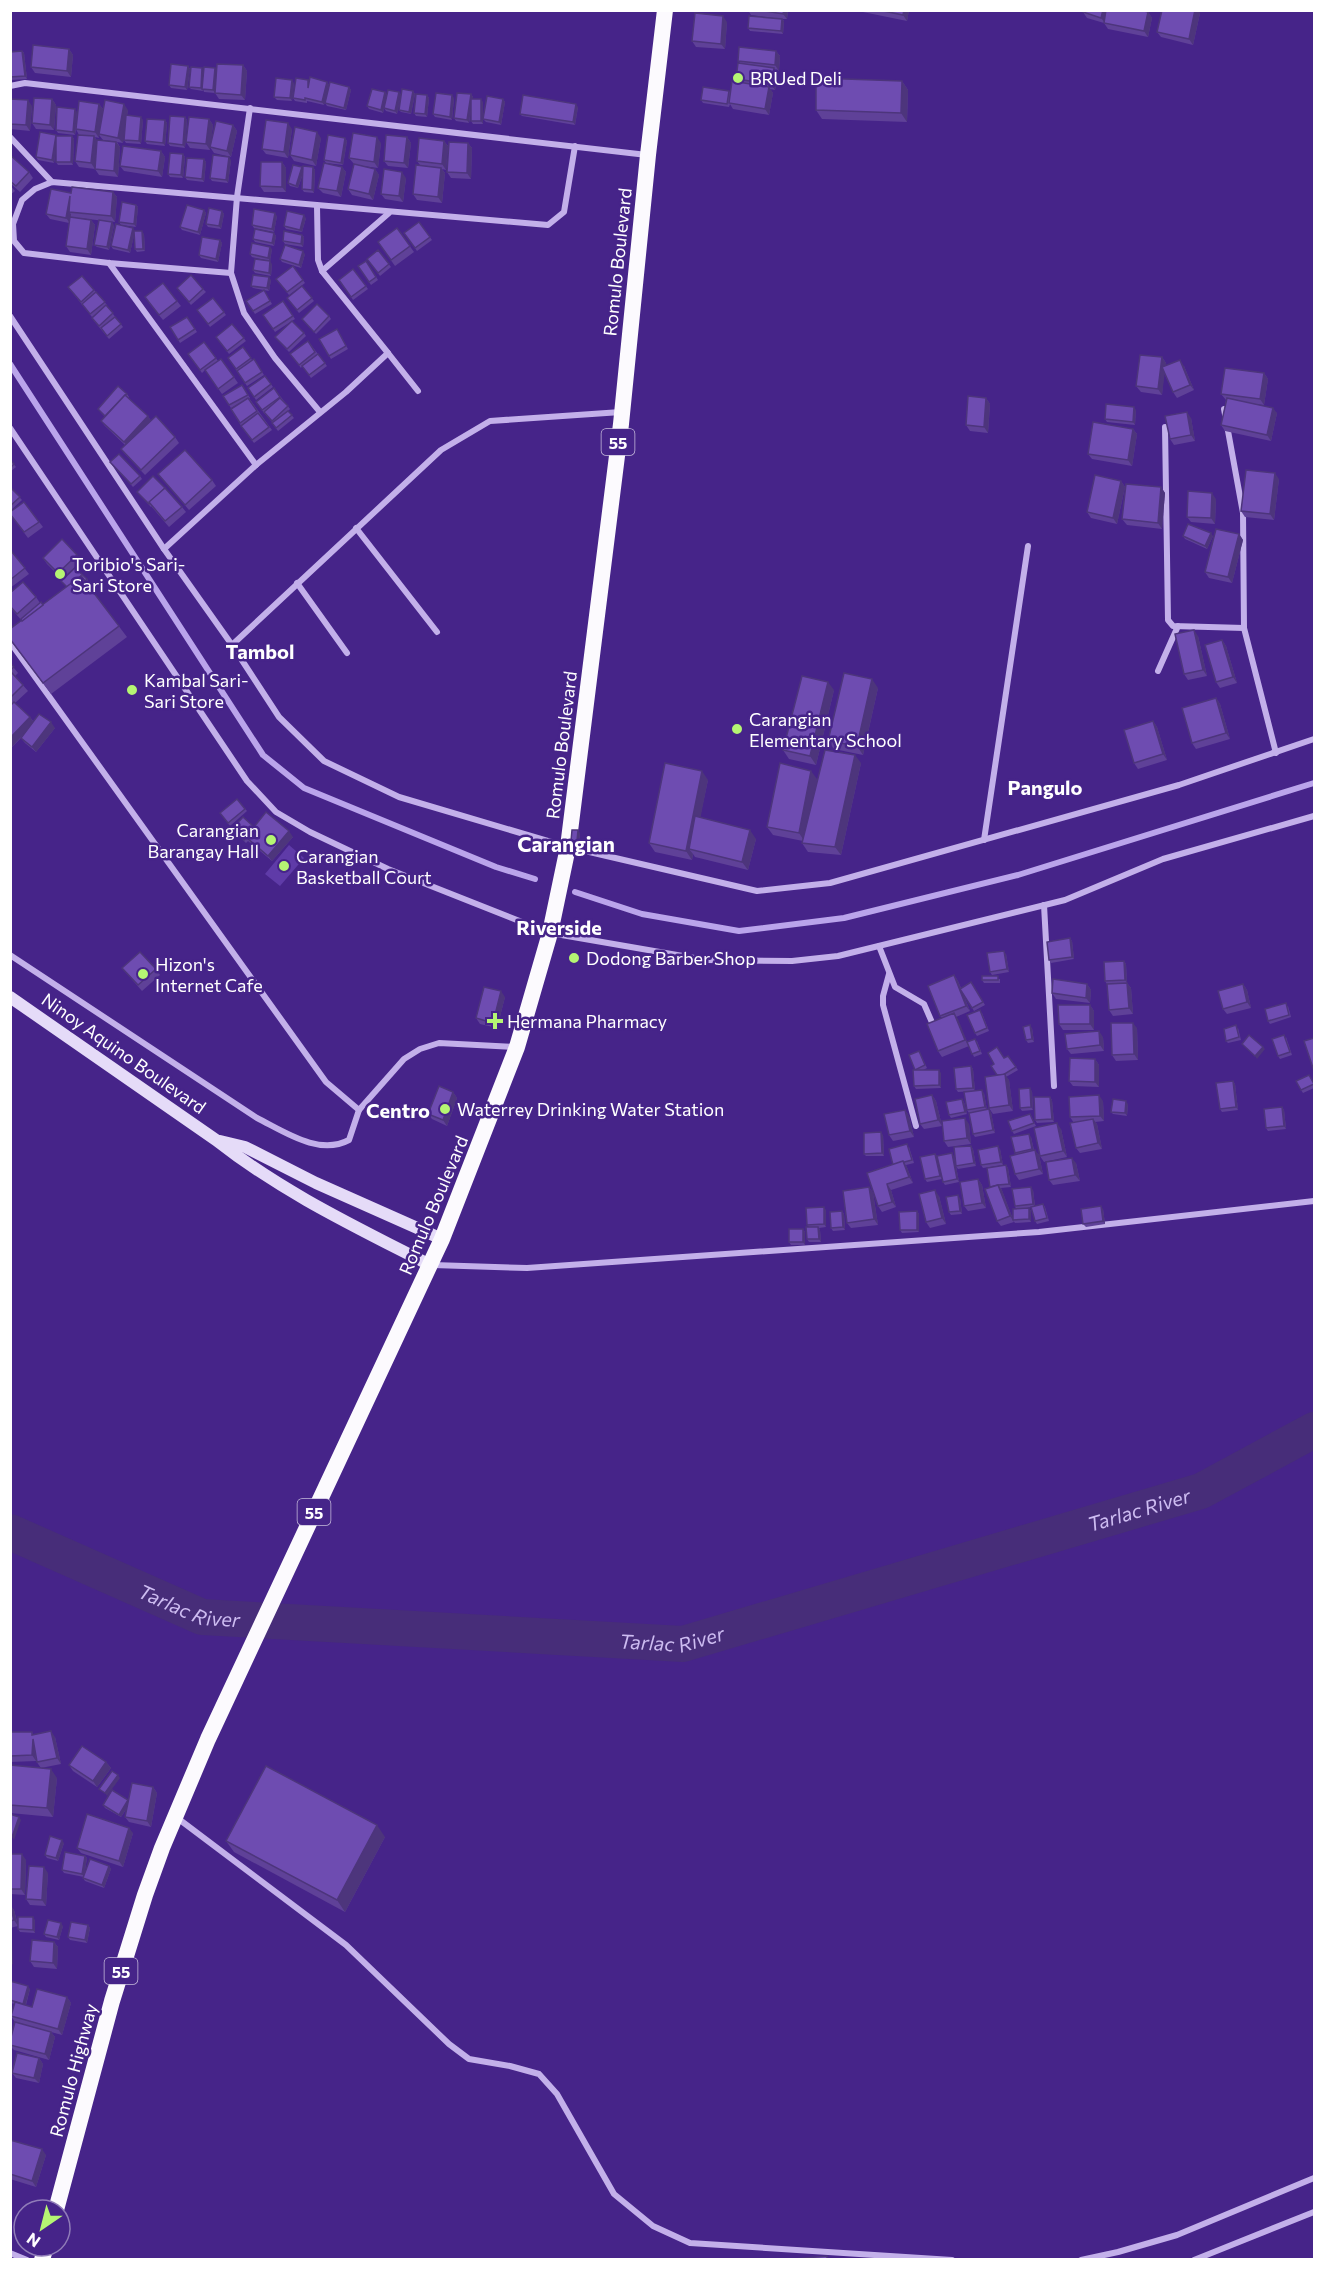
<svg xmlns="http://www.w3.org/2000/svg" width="1325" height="2270" font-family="Commissioner,sans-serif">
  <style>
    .grass { fill: #5f3ba8 }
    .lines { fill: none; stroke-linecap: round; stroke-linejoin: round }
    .stream { stroke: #baa4eb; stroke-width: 6 }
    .river { stroke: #472d79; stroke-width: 36 }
    .minor { stroke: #c3b0ea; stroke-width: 6 }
    .secondary { stroke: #e5dbf8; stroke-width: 12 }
    .trunk { stroke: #fcfafe; stroke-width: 16 }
    .wall { fill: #5f4198; fill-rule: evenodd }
    .shaded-wall { fill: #4d357c }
    .building { fill: #6e4cb1; stroke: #4d357c; stroke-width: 1.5 }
    .poi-dot { fill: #b5f573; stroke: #462489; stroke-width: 2 }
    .labels { text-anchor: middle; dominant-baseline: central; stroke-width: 5; stroke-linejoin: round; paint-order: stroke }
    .shield { fill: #462489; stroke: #c8bddc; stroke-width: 1.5 }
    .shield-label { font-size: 16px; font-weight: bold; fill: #fff }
    .poi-label { font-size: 18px; fill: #fff; stroke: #462489; text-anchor: start }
    .street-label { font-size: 18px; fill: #fff; stroke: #462489 }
    .neighbourhood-label { font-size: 20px; font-weight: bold; fill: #fff; stroke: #462489 }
    .water-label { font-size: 20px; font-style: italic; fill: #cdbcf1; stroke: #462489 }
    .quarter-label { font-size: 21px; font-weight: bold; fill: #fff; stroke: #462489 }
  </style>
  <rect width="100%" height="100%" fill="#462489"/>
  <!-- grass -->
  <path class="grass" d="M289,845L304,858L280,886L265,874Z"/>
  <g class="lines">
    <!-- stream -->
    <g class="stream">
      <path d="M10,364L263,755L304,788L496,867L535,879"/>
      <path d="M575,892L642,914L739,931L844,918L1018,875L1314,783"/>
    </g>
    <!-- river -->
    <path class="river" id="s1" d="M10,1532L202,1617L683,1644L1201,1491L1314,1430"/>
    <!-- minor -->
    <g class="minor">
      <path d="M10,86L25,83L647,155"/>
      <path d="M250,108L237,197L231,273L244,313L275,358L320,412"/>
      <path d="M10,137L52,182"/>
      <path d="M109,263L256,465"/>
      <path d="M322,271L389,213"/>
      <path d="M231,273L109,263L24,253L14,241L13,224L22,200L35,189L52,182L548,225L564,212L575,146"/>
      <path d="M10,316L164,549L232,645L279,717L324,761L399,797L568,847L757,891L830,883L1179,785L1314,739"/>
      <path d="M388,353L418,391"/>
      <path d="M1224,409L1243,513L1244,628L1276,753"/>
      <path d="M1165,427L1168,620L1173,626L1244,628"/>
      <path d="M10,428L247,781L276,812L310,832L388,869L550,933L706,960L792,961L838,956L1065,900L1163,859L1314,816"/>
      <path d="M356,528L437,632"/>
      <path d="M164,549L256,465L346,392L388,353L322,271L318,260L317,206"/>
      <path d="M297,583L347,653"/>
      <path d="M10,642L326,1082L359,1110"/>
      <path d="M232,645L441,450L490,421L621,412"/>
      <path d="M1158,671L1178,626"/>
      <path d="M984,840L1028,546"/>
      <path d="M1044,905L1054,1086"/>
      <path d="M879,946L895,987L924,1004L934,1027"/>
      <path d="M10,955L257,1118C285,1132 319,1156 349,1140L359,1110L404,1059L420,1049L439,1043L517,1047"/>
      <path d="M889,974L883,996V1005L916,1126"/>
      <path d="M433,1265L527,1268L1039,1232L1314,1201"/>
      <path d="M176,1817L346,1945L449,2044L469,2059L510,2066L539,2074L557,2094L614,2194L653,2226L690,2243L952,2260"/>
      <path d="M10,2253L27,2260"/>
      <path d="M1081,2260L1118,2252L1177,2235L1314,2178"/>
      <path d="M1194,2260L1314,2212"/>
    </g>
    <!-- secondary -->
    <g class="secondary">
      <path d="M10,997L216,1140C282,1192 356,1227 430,1265"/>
      <path d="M220,1141L245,1147L316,1183L442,1239"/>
    </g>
    <!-- trunk -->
    <g class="trunk">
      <path d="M56,2210L112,2001L145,1895L162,1848L208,1739L442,1239L517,1047L550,933L568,847L621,424L648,155L665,10"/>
      <path d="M42,2260L46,2246"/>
    </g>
  </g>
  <!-- wall -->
  <g class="wall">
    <path d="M748,10H788L787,19H782L784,21L783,34L750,31L748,28L782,19L751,15Z"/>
    <path d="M853,10H909L907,21Z"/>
    <path d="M1083,12H1148L1152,18L1148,37L1108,29L1104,23L1087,18Z"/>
    <path d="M1200,13L1193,45L1161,37L1157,32Z"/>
    <path d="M727,22L725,49L696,47L692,41Z"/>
    <path d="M69,49L73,55L71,77L35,73L31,67Z"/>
    <path d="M22,51L24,53L27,79L11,80L10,79V52Z"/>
    <path d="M776,51L780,56L779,71L775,70L778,74L775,90L770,89L773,93L769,115L733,109L730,104L729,107L703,103L701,100L729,91L730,92L738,82L736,79L740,63L738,61Z"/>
    <path d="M243,65L247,71L245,100L219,99L215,93L204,92L203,89V91L191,89L189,87L204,70L215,68L216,70Z"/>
    <path d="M188,66L190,69L187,90L171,88L169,85Z"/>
    <path d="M902,81L908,90L907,122L822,119L816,110Z"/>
    <path d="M309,82H327L329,85L324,105L307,101V103L295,101L293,98Z"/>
    <path d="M294,83L292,101L277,100L274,97Z"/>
    <path d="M349,87L351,90L346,110L327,106L325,103Z"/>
    <path d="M413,91L415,94L411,114L401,112L399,110Z"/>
    <path d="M385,92L387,95L399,92L401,95L397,114L386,111L384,108L385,104L383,113L369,109L367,106Z"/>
    <path d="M471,94L473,97L472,99L483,102V124H473L471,121V112L469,123L456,121L454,118Z"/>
    <path d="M427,95L429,98L427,117L416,116L414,113Z"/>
    <path d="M454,98L452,120L435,117L433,114Z"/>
    <path d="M10,99L32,106L30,131L10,129Z"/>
    <path d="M52,99L56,105L54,130L36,129L32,123Z"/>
    <path d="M503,99L505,102L501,125L486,122L483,119Z"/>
    <path d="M99,104L103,109L128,110L127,115L143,120L141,144L126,143L124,140L125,127L123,143L117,142L120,147L118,177L99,175L95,169L79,167L75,161L79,135L76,129L75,135L58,133L56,130L77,112L76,128ZM99,135L103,140L111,141H97L95,137L99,138Z"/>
    <path d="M578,107L575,125L522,116L520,114Z"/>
    <path d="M185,117L187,120L185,148L170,146L168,143Z"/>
    <path d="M209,119L213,125L210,146L233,125L237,131L231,157L214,153L210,147V150L190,148L186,142Z"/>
    <path d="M165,120L167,123L165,146L147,144L145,141Z"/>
    <path d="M292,129L288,158L266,154L262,149Z"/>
    <path d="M57,136H72L74,139L73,165H58L56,162V149L54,163L38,160L36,157Z"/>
    <path d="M407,137L411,143L408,168L388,166L384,161Z"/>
    <path d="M321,138L316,166L294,161L290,155Z"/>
    <path d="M345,138L347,141L343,165L326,163L324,160Z"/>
    <path d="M444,141L448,146L446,170L442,169L445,173L442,203L417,200L413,194L420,165L417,161Z"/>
    <path d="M381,143L378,168L356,165L375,169L379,175L373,200L352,195L348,189L354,164L349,158Z"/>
    <path d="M468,143L472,148L471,179L451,178L447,172Z"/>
    <path d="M161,151L165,157L162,177L124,171L120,166Z"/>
    <path d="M183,154L185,157L183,178L170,177L168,174Z"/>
    <path d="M10,155L29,172L33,178L20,192L10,183Z"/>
    <path d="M204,159L206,162L204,182L187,180L185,177Z"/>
    <path d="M231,160L228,183L212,181L210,178Z"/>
    <path d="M282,162L286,168V192H264L260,186Z"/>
    <path d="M313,167L315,170L314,193L304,192L302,189L303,174L298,188L290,186L288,183L303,169Z"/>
    <path d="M342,167L346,172L341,197L323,193L318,188Z"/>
    <path d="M406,178L403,202L385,199L381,194Z"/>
    <path d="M10,185L15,191L10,195Z"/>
    <path d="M113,192L117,197L115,222L78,218L91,220L95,225L91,255L70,252L66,246L69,223L50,219L46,214L71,193Z"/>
    <path d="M136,205L138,207L136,227L121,225L119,222Z"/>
    <path d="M204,210L206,213L200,235L182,230L180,227Z"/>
    <path d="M222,211L224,214L221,229L208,227L206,224Z"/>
    <path d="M277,216L274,232L254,228L252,225Z"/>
    <path d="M306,218L302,232L286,229L284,226Z"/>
    <path d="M419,222L432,240L417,251L404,233Z"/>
    <path d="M114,225L109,250L97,247L94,245Z"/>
    <path d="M397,228L414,252L395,266L378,242Z"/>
    <path d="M135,231L144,234L145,251L137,252L135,249L134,235L130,253L113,249L111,246Z"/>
    <path d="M274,233L276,236L274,246L255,242L253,239Z"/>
    <path d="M302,235L304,237L303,247L285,244L283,241Z"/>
    <path d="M220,240L222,243L218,262L201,258L199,255Z"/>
    <path d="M272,249L270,261L252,257L250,254Z"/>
    <path d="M378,250L391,267L380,276L367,259Z"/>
    <path d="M305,254L301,268L282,262L280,259Z"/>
    <path d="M366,261L378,280L371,285L358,266Z"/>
    <path d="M272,264L271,276L255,273L253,270Z"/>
    <path d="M293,266L305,283L289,295L276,279Z"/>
    <path d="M353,269L368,289L353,300L339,280Z"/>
    <path d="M82,276L107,305L92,317L68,287Z"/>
    <path d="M271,280L269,291L253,288L251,286Z"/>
    <path d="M302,286L314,301L299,313L287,298Z"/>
    <path d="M203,289L206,292L191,305L179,291Z"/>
    <path d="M264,290L272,304L255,314L246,301Z"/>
    <path d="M213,298L226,315L210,327L197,310Z"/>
    <path d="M177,301L181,306L163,320L149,303Z"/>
    <path d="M283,301L295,319L275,332L263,315Z"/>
    <path d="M106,305L123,327L109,339L94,321Z"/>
    <path d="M329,316L331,319L316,334L302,319Z"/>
    <path d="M187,317L197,332L180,343L170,327Z"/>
    <path d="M232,324L246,341L229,354L216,337Z"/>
    <path d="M337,329L348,349L331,359L319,339Z"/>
    <path d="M304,333L306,336L289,352L275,337Z"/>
    <path d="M308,341L327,366L311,378L302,366L301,368L290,354Z"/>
    <path d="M204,342L218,361L221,359L238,383L222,394L205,370L202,373L188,354Z"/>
    <path d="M243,347L252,360L254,359L264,375L247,386L228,358Z"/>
    <path d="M1162,357L1166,363L1165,366H1184L1194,390L1177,398L1173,392L1164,373L1162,395L1141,392L1136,386Z"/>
    <path d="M1264,373L1268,379L1264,405L1255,404L1277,413L1271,441L1225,431L1221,425L1226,400L1221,394Z"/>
    <path d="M265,376L273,387L256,400L248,388Z"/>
    <path d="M242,385L250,398H249L272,430L254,443L243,429L231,409L241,402L231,408L223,396Z"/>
    <path d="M274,388L290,409L288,411L294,418L278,431L272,423H273L264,413L256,402Z"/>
    <path d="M127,394L129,397L128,398L148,416L151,421L175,437L179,443L145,475L125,454L121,449L125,445L105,426L101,421L105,417L98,409Z"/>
    <path d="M986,398L990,404L988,433L970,431L966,425Z"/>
    <path d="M1136,410L1135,425L1107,422L1105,419Z"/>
    <path d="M1191,418L1195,441L1174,445L1170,439Z"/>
    <path d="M1133,429L1137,434L1132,466L1092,459L1088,454Z"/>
    <path d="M10,460L16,467L10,472Z"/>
    <path d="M110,462L140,476L142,479L133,487Z"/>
    <path d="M158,474L212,480L216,486L189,510Z"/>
    <path d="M1279,479L1274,520L1245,517L1241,511Z"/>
    <path d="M1121,481L1125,487L1117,524L1091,518L1087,512Z"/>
    <path d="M10,487L22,500L10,511Z"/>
    <path d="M1161,487L1165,493L1162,529L1127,525L1122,519Z"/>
    <path d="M165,488L182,507L186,512L169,527L151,506V507L137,492Z"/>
    <path d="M1216,499L1215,524L1191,522L1187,517Z"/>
    <path d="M24,502L43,527L28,538L10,514Z"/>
    <path d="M1239,534L1243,540L1232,583L1209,578L1205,572Z"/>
    <path d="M1183,536H1213L1207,549L1185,539Z"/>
    <path d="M12,552L29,574L10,588V553Z"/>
    <path d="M77,555L81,561L62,579L47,564L43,558Z"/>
    <path d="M87,579L89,582L87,584L127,637L51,694L10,640L22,621L10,607V593L36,597L40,603L43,605Z"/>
    <path d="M1198,636L1207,676L1188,680L1184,674Z"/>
    <path d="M1222,640L1226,646L1237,683L1220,688L1216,682Z"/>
    <path d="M10,663L18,673L15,676L28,691L15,703L30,717L33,721L55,728L36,752L25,743L21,738L10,749Z"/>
    <path d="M878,688L863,755L834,749L828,741Z"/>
    <path d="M834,690L816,765L789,759L783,750Z"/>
    <path d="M1216,698L1220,704L1230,739L1196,749L1192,743Z"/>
    <path d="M1153,721L1157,727L1167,760L1138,769L1134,763Z"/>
    <path d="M861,763L841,855L808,852L802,843L803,841L773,835L767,827L817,779L813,801Z"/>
    <path d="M708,780L700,817L756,839L748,870L695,857L693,854L692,860L655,852L649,843Z"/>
    <path d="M237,799L247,811L230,826L220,813Z"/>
    <path d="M232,829L293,837L272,861L248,841L246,843Z"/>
    <path d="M580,833L579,844H573L571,841Z"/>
    <path d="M1070,938L1072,941L1074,959L1051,963L1049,960Z"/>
    <path d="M1006,954L1009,972L992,975L990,972Z"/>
    <path d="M1124,961L1126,964L1127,983L1131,988L1133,1014L1113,1016L1109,1010L1107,984L1105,981Z"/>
    <path d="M122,968L156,969L160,975L142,991Z"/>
    <path d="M954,975L958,981L961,988L971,982L985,1005L974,1011L963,993L970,1011L956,1017L967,1042L977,1041L982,1054L974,1057L969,1046L942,1057L938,1051L942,1018L940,1016Z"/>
    <path d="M1000,979V983H984L982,980Z"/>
    <path d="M1087,984L1091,990L1090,1003L1056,999L1052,993Z"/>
    <path d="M1243,984L1247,990L1251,1008L1227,1014L1223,1009Z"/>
    <path d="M505,997L497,1028L480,1024L476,1018Z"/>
    <path d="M1090,1005L1094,1011V1030H1063L1059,1024Z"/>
    <path d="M1288,1006L1291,1017L1270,1024L1268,1021Z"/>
    <path d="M982,1013L989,1031L977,1036L975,1033Z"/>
    <path d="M1032,1028L1034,1042L1028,1043L1026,1040Z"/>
    <path d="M1137,1028L1138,1060L1116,1061L1112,1055Z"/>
    <path d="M1238,1028L1241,1040L1228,1043L1226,1041Z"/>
    <path d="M1103,1037L1104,1051L1071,1054L1067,1049Z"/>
    <path d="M1286,1037L1292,1055L1280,1059L1278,1056Z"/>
    <path d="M919,1051L927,1068L923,1070L941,1073V1088L916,1089L914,1086L915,1070Z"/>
    <path d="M1008,1056L1018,1070L1006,1077L1009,1080L1013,1111L993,1114L989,1108L997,1075L1004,1058Z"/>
    <path d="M1095,1059L1099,1065V1087L1073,1086L1069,1081Z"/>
    <path d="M971,1066L973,1069L975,1091L958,1092L956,1089Z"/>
    <path d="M1311,1078L1314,1085V1088L1303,1093L1301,1090Z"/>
    <path d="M1233,1081L1235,1084L1238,1110L1222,1112L1220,1109Z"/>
    <path d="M1032,1091L1033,1110L1022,1111L1020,1108Z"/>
    <path d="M453,1092L457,1098L447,1126L432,1119L428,1114Z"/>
    <path d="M984,1093L987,1110L991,1112L995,1133L975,1137L973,1134L972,1112L969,1113L967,1110Z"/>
    <path d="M932,1095L936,1101L942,1126L924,1129L920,1124Z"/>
    <path d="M1050,1097L1052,1100L1054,1122L1037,1123L1035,1120Z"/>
    <path d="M962,1099L964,1102L967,1114L951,1118L949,1115Z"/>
    <path d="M1103,1101L1104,1121L1095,1122L1097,1124L1102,1149L1080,1153L1076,1148L1074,1123L1070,1117Z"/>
    <path d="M1128,1104L1127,1116L1113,1114L1111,1112Z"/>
    <path d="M1282,1107L1284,1110L1286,1129L1268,1131L1266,1128Z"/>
    <path d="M905,1110L909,1116L914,1137L893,1141L889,1135Z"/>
    <path d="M1030,1114L1036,1126L1014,1134L1012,1131Z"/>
    <path d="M969,1124L971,1144L948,1147L944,1141Z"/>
    <path d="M1061,1129L1067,1157L1044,1162L1040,1156Z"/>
    <path d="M883,1135L884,1156H866L864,1154Z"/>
    <path d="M1031,1137L1034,1150L1039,1155L1043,1174L1019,1180L1015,1174L1016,1154L1015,1153Z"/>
    <path d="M971,1146L973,1149L976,1166L958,1169L956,1166L959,1182L945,1185L943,1182L954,1156L956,1165Z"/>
    <path d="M909,1147L914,1163L906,1165L913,1183L891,1190L896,1207L882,1212L878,1206L893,1165Z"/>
    <path d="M1000,1149L1003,1165L983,1168L981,1165Z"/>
    <path d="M935,1154L937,1156L942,1179L927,1182L925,1179Z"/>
    <path d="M1076,1163L1080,1181L1053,1185L1049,1180Z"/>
    <path d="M1006,1165L1008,1168L1011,1187L1001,1188L1014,1222L1001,1226L997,1221L991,1187Z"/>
    <path d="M978,1179L982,1185L986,1208L968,1211L964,1206Z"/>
    <path d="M869,1187L873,1193L878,1225L851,1228L847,1223Z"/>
    <path d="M1033,1190L1035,1206L1043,1204L1045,1207L1049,1221L1037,1224L1035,1221L1031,1207L1027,1208H1029L1031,1211V1222L1015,1223L1013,1220L1016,1209L1015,1206Z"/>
    <path d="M939,1196L946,1224L930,1228L926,1222Z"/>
    <path d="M960,1198L962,1214L951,1215L949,1212Z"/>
    <path d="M1103,1209L1105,1224L1086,1227L1083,1224Z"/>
    <path d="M826,1210V1227L819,1228L820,1230L821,1242H809L807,1239L809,1227L807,1225Z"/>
    <path d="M842,1211L844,1214L845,1230L833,1231L831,1228Z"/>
    <path d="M917,1211L919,1214V1232L902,1233L900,1230Z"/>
    <path d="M803,1229L805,1232V1245H791L789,1242Z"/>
    <path d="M10,1732H32L33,1734L55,1737L61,1764L41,1768L36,1761L10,1762Z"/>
    <path d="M106,1762L111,1768L97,1787L73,1771L69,1765Z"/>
    <path d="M10,1765L57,1778L53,1817L10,1813Z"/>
    <path d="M153,1787L157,1793L151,1827L129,1822L125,1817L127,1808L121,1817L105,1808L103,1805L128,1800Z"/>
    <path d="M133,1833L123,1867L81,1853L77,1848Z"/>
    <path d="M385,1837L345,1912L234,1852L226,1841Z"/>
    <path d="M64,1843L58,1861L47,1858L45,1855Z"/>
    <path d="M10,1854L26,1860L25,1895L10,1894Z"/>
    <path d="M85,1856L87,1858L84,1876L109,1866L111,1869L104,1888L85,1881L83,1878L84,1877L64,1873L62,1870Z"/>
    <path d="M48,1873L46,1906L30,1905L26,1899Z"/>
    <path d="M10,1905L14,1910L18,1925L35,1920V1933L20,1932L18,1929V1926L10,1928Z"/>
    <path d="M88,1925L90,1928L87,1943L70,1940L68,1937Z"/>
    <path d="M63,1926L59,1940L46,1937L44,1934Z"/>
    <path d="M54,1942L58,1947L57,1969L34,1967L30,1961Z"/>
    <path d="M10,1981L30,1989L26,2005L32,2007L67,1997L71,2003L62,2035L51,2032L55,2037L49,2060L14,2050L10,2046V2041L41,2029L15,2022L11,2016L15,2004L10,2003Z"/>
    <path d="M39,2058L43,2064L39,2083L16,2078L12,2073Z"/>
    <path d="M10,2140L46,2155L36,2187L10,2179Z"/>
  </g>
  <!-- shaded-wall -->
  <g class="shaded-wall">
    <path d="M784,10H788L787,19L783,14Z"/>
    <path d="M904,10H909L907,21L903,15Z"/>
    <path d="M1103,10H1108L1105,23L1101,18Z"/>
    <path d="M1195,10H1199L1200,13L1193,45L1189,39Z"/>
    <path d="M1148,12L1152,18L1148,37L1144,31Z"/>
    <path d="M723,16L727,22L725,49L721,44Z"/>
    <path d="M782,19L784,21L783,34L781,31Z"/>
    <path d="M69,49L73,55L71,77L67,71Z"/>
    <path d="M22,51L24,53L27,79L25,76Z"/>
    <path d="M776,51L780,56L779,71L775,65Z"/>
    <path d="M243,65L247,71L245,100L241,95Z"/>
    <path d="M188,66L190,69L187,90L185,87Z"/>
    <path d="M202,68L204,71L203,91L201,88Z"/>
    <path d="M215,68L217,71L215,93L213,90Z"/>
    <path d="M774,68L778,74L775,90L771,84Z"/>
    <path d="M292,80L294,83L292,101L290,98Z"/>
    <path d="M902,81L908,90L907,122L901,113Z"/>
    <path d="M327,82L329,85L324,105L322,102Z"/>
    <path d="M349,87L351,90L346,110L344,108Z"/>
    <path d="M769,87L773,93L769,115L765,109Z"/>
    <path d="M413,91L415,94L411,114L409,112Z"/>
    <path d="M385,92L387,95L383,113L381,110Z"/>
    <path d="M399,92L401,95L397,114L395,111Z"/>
    <path d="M471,94L473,97L469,123L467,120Z"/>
    <path d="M427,95L429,98L427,117L425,114Z"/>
    <path d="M452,95L454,98L452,120L450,117Z"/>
    <path d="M52,99L56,105L54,130L50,125Z"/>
    <path d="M481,99L483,102V124L481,121Z"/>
    <path d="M503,99L505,102L501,125L499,122Z"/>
    <path d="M28,100L32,106L30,131L26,125Z"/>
    <path d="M99,104L103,109L99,138L95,132Z"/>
    <path d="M124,104L128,110L123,143L118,138Z"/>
    <path d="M576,104L578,107L575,125L573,122Z"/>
    <path d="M75,109L77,112L75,135L73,132Z"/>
    <path d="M141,117L143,120L141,144L139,141Z"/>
    <path d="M185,117L187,120L185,148L183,145Z"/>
    <path d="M209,119L213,125L210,150L206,144Z"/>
    <path d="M165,120L167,123L165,146L163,143Z"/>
    <path d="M288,123L292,129L288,158L284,152Z"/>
    <path d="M233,125L237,131L231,157L227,151Z"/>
    <path d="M317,132L321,138L316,166L312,160Z"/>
    <path d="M56,135L58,138L54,163L52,160Z"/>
    <path d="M72,136L74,139L73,165L71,162Z"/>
    <path d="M94,136L98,142L95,169L91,163Z"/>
    <path d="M377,137L381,143L378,168L374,162Z"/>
    <path d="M407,137L411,143L408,168L404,163Z"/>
    <path d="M345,138L347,141L343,165L341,163Z"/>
    <path d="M444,141L448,146L446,170L442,164Z"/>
    <path d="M116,142L120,147L118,177L114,171Z"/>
    <path d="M468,143L472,148L471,179L467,173Z"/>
    <path d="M161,151L165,157L162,177L158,171Z"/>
    <path d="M183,154L185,157L183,178L181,175Z"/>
    <path d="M229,157L231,160L228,183L226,180Z"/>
    <path d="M204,159L206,162L204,182L202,179Z"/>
    <path d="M282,162L286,168V192L282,187Z"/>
    <path d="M302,167L304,170L298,188L296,186Z"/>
    <path d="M313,167L315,170L314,193L312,190Z"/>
    <path d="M342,167L346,172L341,197L337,191Z"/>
    <path d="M441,168L445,173L442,203L438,197Z"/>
    <path d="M375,169L379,175L373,200L369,194Z"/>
    <path d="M402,172L406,178L403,202L399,196Z"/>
    <path d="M113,192L117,197L115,222L111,216Z"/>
    <path d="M70,196L69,212L71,214L70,223L66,218Z"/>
    <path d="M136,205L138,207L136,227L134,224Z"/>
    <path d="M204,210L206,213L200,235L198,232Z"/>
    <path d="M222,211L224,214L221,229L219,226Z"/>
    <path d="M275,213L277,216L274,232L272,229Z"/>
    <path d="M304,215L306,218L302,232L300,230Z"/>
    <path d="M91,220L95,225L91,255L87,249Z"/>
    <path d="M112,222L114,225L109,250L107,247Z"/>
    <path d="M133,228L135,231L130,253L128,250Z"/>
    <path d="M142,231L144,234L145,251L143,249Z"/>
    <path d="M274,233L276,236L274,246L272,243Z"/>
    <path d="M302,235L304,237L303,247L301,244Z"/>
    <path d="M220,240L222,243L218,262L216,259Z"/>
    <path d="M270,247L272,249L270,261L268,258Z"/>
    <path d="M303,251L305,254L301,268L299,265Z"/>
    <path d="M270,261L272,264L271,276L269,273Z"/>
    <path d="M269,277L271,280L269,291L267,288Z"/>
    <path d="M1162,357L1166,363L1162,395L1158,389Z"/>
    <path d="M1180,360L1184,366L1194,390L1190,385Z"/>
    <path d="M1264,373L1268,379L1264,405L1260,399Z"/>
    <path d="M986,398L990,404L988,433L984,427Z"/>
    <path d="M1134,407L1136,410L1135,425L1133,422Z"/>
    <path d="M1273,408L1277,413L1271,441L1267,435Z"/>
    <path d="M1187,412L1191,418L1195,441L1191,435Z"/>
    <path d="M148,416L152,422L128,447L124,442Z"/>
    <path d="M1133,429L1137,434L1132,466L1128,460Z"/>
    <path d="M1275,473L1279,479L1274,520L1270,514Z"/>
    <path d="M1121,481L1125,487L1117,524L1113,518Z"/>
    <path d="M1161,487L1165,493L1162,529L1158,523Z"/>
    <path d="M1212,493L1216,499L1215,524L1211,518Z"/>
    <path d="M1211,533L1213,536L1207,549L1205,546Z"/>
    <path d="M1239,534L1243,540L1232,583L1228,577Z"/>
    <path d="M1194,630L1198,636L1207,676L1203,670Z"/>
    <path d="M1222,640L1226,646L1237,683L1233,677Z"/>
    <path d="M872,679L878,688L863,755L857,746Z"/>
    <path d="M828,682L834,690L816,765L810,756Z"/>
    <path d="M1216,698L1220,704L1230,739L1226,733Z"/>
    <path d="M30,717L34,723L10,749V738Z"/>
    <path d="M1153,721L1157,727L1167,760L1163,754Z"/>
    <path d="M51,722L55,728L36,752L32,747Z"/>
    <path d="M855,755L861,763L841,855L835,847Z"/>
    <path d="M702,771L708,780L694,850L689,849L693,854L692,860L686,851Z"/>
    <path d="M811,771L817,779L805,842L799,833Z"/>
    <path d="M578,830L580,833L579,844L577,841Z"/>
    <path d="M750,830L756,839L748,870L742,862Z"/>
    <path d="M289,831L293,837L272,861L268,856Z"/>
    <path d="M1070,938L1072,941L1074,959L1072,957Z"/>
    <path d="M1004,951L1006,954L1009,972L1007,969Z"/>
    <path d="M1124,961L1126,964L1127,983L1125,980Z"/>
    <path d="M954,975L958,981L970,1011L966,1006Z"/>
    <path d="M1127,983L1131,988L1133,1014L1129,1008Z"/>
    <path d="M1087,984L1091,990L1090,1003L1086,998Z"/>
    <path d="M1243,984L1247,990L1251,1008L1247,1002Z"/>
    <path d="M501,991L505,997L497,1028L493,1023Z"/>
    <path d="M1090,1005L1094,1011V1030L1090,1024Z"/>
    <path d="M954,1013L958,1019L969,1046L965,1040Z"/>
    <path d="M1133,1023L1137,1028L1138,1060L1134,1054Z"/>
    <path d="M1030,1025L1032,1028L1034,1042L1032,1039Z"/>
    <path d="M1099,1031L1103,1037L1104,1051L1100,1045Z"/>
    <path d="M1263,1047L1265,1049L1257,1059L1255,1056Z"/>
    <path d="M1095,1059L1099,1065V1087L1095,1082Z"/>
    <path d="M971,1066L973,1069L975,1091L973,1088Z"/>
    <path d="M939,1070L941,1073V1088L939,1085Z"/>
    <path d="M1005,1074L1009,1080L1013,1111L1009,1105Z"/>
    <path d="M1233,1081L1235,1084L1238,1110L1236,1107Z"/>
    <path d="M1030,1088L1032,1091L1033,1110L1031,1107Z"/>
    <path d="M982,1090L984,1093L987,1110L985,1107Z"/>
    <path d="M453,1092L457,1098L447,1126L443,1120Z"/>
    <path d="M932,1095L936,1101L942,1126L938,1120Z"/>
    <path d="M1099,1095L1103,1101L1104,1121L1100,1116Z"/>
    <path d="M1050,1097L1052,1100L1054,1122L1052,1119Z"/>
    <path d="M962,1099L964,1102L967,1114L965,1112Z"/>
    <path d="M1126,1101L1128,1104L1127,1116L1125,1113Z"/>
    <path d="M1282,1107L1284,1110L1286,1129L1284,1126Z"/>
    <path d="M989,1109L991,1112L995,1133L993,1130Z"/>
    <path d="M905,1110L909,1116L914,1137L910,1131Z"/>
    <path d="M965,1118L969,1124L971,1144L967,1138Z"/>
    <path d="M1093,1119L1097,1124L1102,1149L1098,1143Z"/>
    <path d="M1057,1123L1061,1129L1067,1157L1063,1151Z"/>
    <path d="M881,1132L883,1135L884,1156L882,1153Z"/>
    <path d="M1029,1134L1031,1137L1034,1152L1032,1149Z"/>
    <path d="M971,1146L973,1149L976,1166L974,1163Z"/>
    <path d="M998,1146L1000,1149L1003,1165L1001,1162Z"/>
    <path d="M1035,1150L1039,1155L1043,1174L1039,1169Z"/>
    <path d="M952,1153L954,1156L959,1182L957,1179Z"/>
    <path d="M935,1154L937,1156L942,1179L940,1176Z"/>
    <path d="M1072,1158L1076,1163L1080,1181L1075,1175Z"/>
    <path d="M903,1161L907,1167L913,1183L909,1177Z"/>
    <path d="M1006,1165L1008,1168L1011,1187L1009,1184Z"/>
    <path d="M978,1179L982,1185L986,1208L982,1203Z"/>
    <path d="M887,1184L891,1190L896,1207L892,1202Z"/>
    <path d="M998,1185L1002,1190L1014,1222L1010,1216Z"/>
    <path d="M869,1187L873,1193L878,1225L874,1219Z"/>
    <path d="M1031,1187L1033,1190L1035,1207L1033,1204Z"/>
    <path d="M935,1190L939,1196L946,1224L942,1218Z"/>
    <path d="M958,1195L960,1198L962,1214L960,1211Z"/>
    <path d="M1101,1206L1103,1209L1105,1224L1103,1221Z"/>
    <path d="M824,1207L826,1210V1227L824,1224Z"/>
    <path d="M1029,1208L1031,1211V1222L1029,1219Z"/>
    <path d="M842,1211L844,1214L845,1230L843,1227Z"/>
    <path d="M917,1211L919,1214V1232L917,1230Z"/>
    <path d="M818,1227L820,1230L821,1242L819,1239Z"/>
    <path d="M803,1229L805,1232V1245L803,1242Z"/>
    <path d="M51,1731L55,1737L61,1764L57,1758Z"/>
    <path d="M33,1739L36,1761L32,1755Z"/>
    <path d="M106,1762L111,1768L97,1787L93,1781Z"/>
    <path d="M51,1769L57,1778L53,1817L47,1808Z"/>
    <path d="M118,1775L120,1778L107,1796L105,1793Z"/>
    <path d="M153,1787L157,1793L151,1827L147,1821Z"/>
    <path d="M128,1800L130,1803L121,1817L119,1815Z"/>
    <path d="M19,1817L21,1820L14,1840L12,1837Z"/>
    <path d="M377,1825L385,1837L345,1912L337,1900Z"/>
    <path d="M129,1828L133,1833L123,1867L119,1861Z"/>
    <path d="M62,1840L64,1843L58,1861L56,1858Z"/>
    <path d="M22,1854L26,1860L25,1895L21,1889Z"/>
    <path d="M85,1856L87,1858L84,1877L82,1874Z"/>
    <path d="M109,1866L111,1869L104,1888L102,1885Z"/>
    <path d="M44,1867L48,1873L46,1906L42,1900Z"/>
    <path d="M10,1904L14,1910L18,1926L14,1920Z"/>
    <path d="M33,1917L35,1920V1933L33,1930Z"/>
    <path d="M61,1923L63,1926L59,1940L57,1937Z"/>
    <path d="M88,1925L90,1928L87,1943L85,1940Z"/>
    <path d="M10,1939L12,1941L13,1965L11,1962Z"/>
    <path d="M54,1942L58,1947L57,1969L53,1963Z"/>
    <path d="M28,1986L30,1989L25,2007L23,2004Z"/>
    <path d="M67,1997L71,2003L62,2035L58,2029Z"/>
    <path d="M51,2032L55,2037L49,2060L45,2054Z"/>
    <path d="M39,2058L43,2064L39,2083L34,2078Z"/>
    <path d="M42,2149L46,2155L36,2187L32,2181Z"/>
  </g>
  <!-- building -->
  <g class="building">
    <path d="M759,10H784L783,14Z"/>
    <path d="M879,10H904L903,15Z"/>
    <path d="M1083,10H1103L1101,18L1083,12Z"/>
    <path d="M1106,10H1140L1148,12L1144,31L1104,23Z"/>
    <path d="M1162,10H1195L1189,39L1157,32Z"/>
    <path d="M695,13L723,16L721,44L692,41Z"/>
    <path d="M749,16L782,19L781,31L748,28Z"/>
    <path d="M33,45L69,49L67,71L31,67Z"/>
    <path d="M739,47L776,51L775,65L738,61Z"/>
    <path d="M22,51L25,76L10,77V52Z"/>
    <path d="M738,63L774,68L771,84L736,79Z"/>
    <path d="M171,64L188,66L185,87L169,85Z"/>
    <path d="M217,64L243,65L241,95L215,93Z"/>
    <path d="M191,67L202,68L201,88L189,87Z"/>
    <path d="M204,67L215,68L213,90L202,89Z"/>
    <path d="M310,77L327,82L322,102L305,98V100L293,98L296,78L308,80V88Z"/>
    <path d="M276,78L292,80L290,98L274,97Z"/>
    <path d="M816,78L902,81L901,113L816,110Z"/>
    <path d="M732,81L769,87L765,109L729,103Z"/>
    <path d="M330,82L349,87L344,108L325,103Z"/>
    <path d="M703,87L729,91L727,104L701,100Z"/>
    <path d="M372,89L385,92L381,110L367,106Z"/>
    <path d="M402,89L413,91L409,112L399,110Z"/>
    <path d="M388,90L399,92L395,111L384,108Z"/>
    <path d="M436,93L452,95L450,117L433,114Z"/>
    <path d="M457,93L471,94L467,120L454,118Z"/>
    <path d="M416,94L427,95L425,114L414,113Z"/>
    <path d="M523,95L576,104L573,122L520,114Z"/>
    <path d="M487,96L503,99L499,122L483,119Z"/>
    <path d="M34,98L52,99L50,125L32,123Z"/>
    <path d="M10,99L28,100L26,125L10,124Z"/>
    <rect x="471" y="99" width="10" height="22"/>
    <path d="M105,100L124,104L118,138L99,134Z"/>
    <path d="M79,101L99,104L95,132L76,129Z"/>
    <path d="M57,107L75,109L73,132L56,130Z"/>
    <path d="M126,115L141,117L139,141L124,140Z"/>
    <path d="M170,116L185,117L183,145L168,143Z"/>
    <path d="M189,117L209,119L206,144L186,142Z"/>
    <path d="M147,119L165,120L163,143L145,141Z"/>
    <path d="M266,120L288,123L284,152L262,149Z"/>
    <path d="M216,121L233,125L227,151L210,147Z"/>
    <path d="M295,127L317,132L312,160L290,155Z"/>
    <path d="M40,132L56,135L52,160L36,157Z"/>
    <path d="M353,133L377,137L374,162L349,158Z"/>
    <path d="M78,135L94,136L91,163L75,161Z"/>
    <path d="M328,135L345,138L341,163L324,160Z"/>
    <path d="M386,135L407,137L404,163L384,161Z"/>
    <path d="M56,136H72L71,162H56Z"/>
    <path d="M419,138L444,141L442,164L417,161Z"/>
    <path d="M97,140L116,142L114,171L95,169Z"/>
    <path d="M449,142L468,143L467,173L447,172Z"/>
    <path d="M123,146L161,151L158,171L120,166Z"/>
    <path d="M170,153L183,154L181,175L168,174Z"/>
    <path d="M10,155L29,172L16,186L10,181Z"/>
    <path d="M213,155L229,157L226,180L210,178Z"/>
    <path d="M187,158L204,159L202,179L185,177Z"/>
    <path d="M261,162H282V187L260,186Z"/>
    <path d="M324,163L342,167L337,191L318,188Z"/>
    <path d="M354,164L375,169L369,194L348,189Z"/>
    <path d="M293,165L302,167L296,186L288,183Z"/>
    <path d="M416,165L441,168L438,197L413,194Z"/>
    <path d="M303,166L313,167L312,190L302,189Z"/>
    <path d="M384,169L402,172L399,196L381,194Z"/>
    <path d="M72,187L113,192L111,216L69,212L70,196L66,218L46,214L51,189L71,193Z"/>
    <path d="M122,202L136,205L134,224L119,222Z"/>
    <path d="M187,205L204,210L198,232L180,227Z"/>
    <path d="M209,208L222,211L219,226L206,224Z"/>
    <path d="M254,209L275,213L272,229L252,225Z"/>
    <path d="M287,211L304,215L300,230L284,226Z"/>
    <path d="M70,217L91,220L87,249L66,246Z"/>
    <path d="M99,220L112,222L107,247L94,245Z"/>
    <path d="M419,222L430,237L415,248L404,233Z"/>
    <path d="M116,224L133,228L128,250L111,246Z"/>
    <path d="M397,228L410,246L391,260L378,242Z"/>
    <path d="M255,229L274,233L272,243L253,239Z"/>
    <path d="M134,231H142L143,249H135Z"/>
    <path d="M284,231L302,235L301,244L283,241Z"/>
    <path d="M202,237L220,240L216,259L199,255Z"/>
    <path d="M252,243L270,247L268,258L250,254Z"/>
    <path d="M285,245L303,251L299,265L280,259Z"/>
    <path d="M378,250L389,264L378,273L367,259Z"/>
    <path d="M255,259L270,261L269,273L253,270Z"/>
    <path d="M366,261L376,277L369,282L358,266Z"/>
    <path d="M293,266L303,280L287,292L276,279Z"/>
    <path d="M353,269L366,286L351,297L339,280Z"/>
    <path d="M191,275L203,289L189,302L177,288Z"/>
    <path d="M253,275L269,277L267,288L251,286Z"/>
    <path d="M82,276L94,290L81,302L68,287Z"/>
    <path d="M163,283L177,301L159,315L145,297Z"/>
    <path d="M302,286L312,298L297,310L287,298Z"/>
    <path d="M264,290L270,301L253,311L246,301Z"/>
    <path d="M96,292L105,302L90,314L82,304Z"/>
    <path d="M213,298L224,312L208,324L197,310Z"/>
    <path d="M283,301L293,316L273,329L263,315Z"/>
    <path d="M317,304L329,316L314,332L302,319Z"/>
    <path d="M106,305L113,313L99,326L92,318Z"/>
    <path d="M115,317L121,324L107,336L101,328Z"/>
    <path d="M187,317L195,329L178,340L170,327Z"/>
    <path d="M292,321L304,333L287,349L275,337Z"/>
    <path d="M232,324L244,338L227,351L216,337Z"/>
    <path d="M337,329L346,346L329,356L319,339Z"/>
    <path d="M308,341L315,352L299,365L290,354Z"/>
    <path d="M204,342L216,358L200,370L188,354Z"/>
    <path d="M243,347L251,358L236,369L228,358Z"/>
    <path d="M318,354L325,363L309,375L302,366Z"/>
    <path d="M1140,355L1162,357L1158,389L1136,386Z"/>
    <path d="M221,359L234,377L218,389L205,370Z"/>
    <path d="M254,359L262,372L245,383L237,371Z"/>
    <path d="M1180,360L1190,385L1173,392L1162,367Z"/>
    <path d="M1225,368L1264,373L1260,399L1221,394Z"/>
    <path d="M265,376L271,384L254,397L248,388Z"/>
    <path d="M242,385L248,395L229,405L223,396Z"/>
    <path d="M118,386L127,394L125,395L105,416L98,409Z"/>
    <path d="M274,388L280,397L262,410L256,402Z"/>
    <path d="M125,395L148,416L124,442L101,421Z"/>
    <path d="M968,396L986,398L984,427L966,425Z"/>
    <path d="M248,398L257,411L240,423L231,409Z"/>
    <path d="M280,398L288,406L272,421L264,412Z"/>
    <path d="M1227,398L1273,408L1267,435L1221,425Z"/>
    <path d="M1106,404L1134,407L1133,422L1105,419Z"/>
    <path d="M288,411L292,415L276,428L272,423Z"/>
    <path d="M1187,412L1191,435L1170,439L1165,416Z"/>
    <path d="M258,413L269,427L252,440L241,426Z"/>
    <path d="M156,416L175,437L141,470L121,449Z"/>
    <path d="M1093,422L1133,429L1128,460L1088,454Z"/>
    <path d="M185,450L212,480L185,505L158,474Z"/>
    <path d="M119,454L140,476L131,484L110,462Z"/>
    <path d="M10,460L14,464L10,468Z"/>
    <path d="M1246,470L1275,473L1270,514L1241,511Z"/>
    <path d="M1095,475L1121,481L1113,518L1087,512Z"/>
    <path d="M153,476L165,488L149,504L137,492Z"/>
    <path d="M1126,484L1161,487L1158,523L1122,519Z"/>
    <path d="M10,487L20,497L10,506Z"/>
    <path d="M165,488L182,507L165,521L149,502Z"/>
    <path d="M1188,491L1212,493L1211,518L1187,517Z"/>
    <path d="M24,502L39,522L24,532L10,514V512Z"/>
    <path d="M1188,524L1211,533L1205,546L1183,536Z"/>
    <path d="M1216,529L1239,534L1228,577L1205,572Z"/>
    <path d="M62,539L77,555L58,573L43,558Z"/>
    <path d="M12,552L25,568L10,580V553Z"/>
    <path d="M75,568L87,579L85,581L81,576L67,587L61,581Z"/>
    <path d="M81,576L119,626L43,683L10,639V629Z"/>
    <path d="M23,582L36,597L17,614L10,606V593Z"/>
    <path d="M41,602L43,605L22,621L21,619Z"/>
    <path d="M1194,630L1203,670L1184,674L1175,634Z"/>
    <path d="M1222,640L1233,677L1216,682L1205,645Z"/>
    <path d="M10,663L14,667L10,670Z"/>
    <path d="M12,673L23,685L10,698V674Z"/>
    <path d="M844,673L872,679L857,746L828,741Z"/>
    <path d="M802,676L828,682L810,756L783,750Z"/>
    <path d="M1216,698L1226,733L1192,743L1182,708Z"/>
    <path d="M14,702L30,717L10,738V706Z"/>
    <path d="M39,714L51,722L32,747L21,738Z"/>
    <path d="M1153,721L1163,754L1134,763L1124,730Z"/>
    <path d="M825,750L855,755L835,847L802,843Z"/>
    <path d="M665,763L702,771L686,851L649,843Z"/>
    <path d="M780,763L811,771L799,833L767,827Z"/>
    <path d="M237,799L245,809L228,823L220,813Z"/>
    <path d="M266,812L289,831L268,856L246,837Z"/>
    <path d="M695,816L750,830L742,862L689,849Z"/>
    <path d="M243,817L254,827L246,837V838L244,840L232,829Z"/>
    <path d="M572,830H578L577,841H571Z"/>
    <path d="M1070,938L1072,957L1049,960L1047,942Z"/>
    <path d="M1004,951L1007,969L990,972L987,953Z"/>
    <path d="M140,952L156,969L138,985L122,968Z"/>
    <path d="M1124,961L1125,980L1105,981L1104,962Z"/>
    <path d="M954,975L966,1006L940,1016L928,986Z"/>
    <rect x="982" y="976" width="16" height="4"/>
    <path d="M1053,979L1087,984L1086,998L1052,993Z"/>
    <path d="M971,982L983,1002L972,1008L960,989Z"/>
    <path d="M1127,983L1129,1008L1109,1010L1107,984Z"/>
    <path d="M1243,984L1247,1002L1223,1009L1218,991Z"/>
    <path d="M484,987L501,991L493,1023L476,1018Z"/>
    <path d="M1286,1003L1289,1015L1268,1021L1265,1009Z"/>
    <path d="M1058,1005H1090V1024H1059Z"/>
    <path d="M980,1010L987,1028L975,1033L967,1015Z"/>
    <path d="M954,1013L965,1040L938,1051L927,1024Z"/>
    <path d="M1111,1023H1133L1134,1054L1112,1055Z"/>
    <path d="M1030,1025L1032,1039L1026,1040L1023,1027Z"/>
    <path d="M1236,1025L1239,1037L1226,1041L1224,1029Z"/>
    <path d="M1099,1031L1100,1045L1067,1049L1065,1034Z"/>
    <path d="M1249,1035L1263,1047L1255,1056L1242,1044Z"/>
    <path d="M1284,1035L1290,1052L1278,1056L1272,1039Z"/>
    <path d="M1314,1038V1071L1304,1041Z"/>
    <path d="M975,1039L980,1051L972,1054L967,1042Z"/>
    <path d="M997,1047L1004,1058L1008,1056L1016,1067L1003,1075H997L991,1066L994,1064L988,1053Z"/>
    <path d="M919,1051L925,1065L915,1070L909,1055Z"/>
    <path d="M1070,1058L1095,1059V1082L1069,1081Z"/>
    <path d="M971,1066L973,1088L956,1089L954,1068Z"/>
    <path d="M913,1070H939V1085L914,1086Z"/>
    <path d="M1005,1074L1009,1105L989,1108L985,1077Z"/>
    <path d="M1309,1075L1314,1084L1301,1090L1296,1081Z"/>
    <path d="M1233,1081L1236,1107L1220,1109L1216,1083Z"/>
    <path d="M439,1086L453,1092L443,1120L428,1114Z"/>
    <path d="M1030,1088L1031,1107L1020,1108L1019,1089Z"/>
    <path d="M982,1090L985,1107L967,1110L964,1092Z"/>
    <path d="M932,1095L938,1120L920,1124L915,1099Z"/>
    <path d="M1099,1095L1100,1116L1070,1117L1069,1097Z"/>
    <path d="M1034,1097H1050L1052,1119L1035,1120Z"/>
    <path d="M962,1099L965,1112L949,1115L946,1102Z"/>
    <path d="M1113,1099L1126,1101L1125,1113L1111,1112Z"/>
    <path d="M1282,1107L1284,1126L1266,1128L1264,1109Z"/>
    <path d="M989,1109L993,1130L973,1134L969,1113Z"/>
    <path d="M905,1110L910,1131L889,1135L884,1114Z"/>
    <path d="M1030,1114L1034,1123L1012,1131L1008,1121Z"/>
    <path d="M965,1118L967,1138L944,1141L942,1121Z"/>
    <path d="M1093,1119L1098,1143L1076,1148L1070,1123Z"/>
    <path d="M1057,1123L1063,1151L1040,1156L1034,1128Z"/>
    <path d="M881,1132L882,1153L864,1154V1133Z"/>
    <path d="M1029,1134L1032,1149L1015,1153L1011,1137Z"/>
    <path d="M907,1144L912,1160L893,1165L889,1149Z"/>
    <path d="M971,1146L974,1163L956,1166L954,1147Z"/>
    <path d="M998,1146L1001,1162L981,1165L978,1150Z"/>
    <path d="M1035,1150L1039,1169L1015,1174L1010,1156Z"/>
    <path d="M952,1153L957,1179L943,1182L937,1156Z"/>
    <path d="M935,1154L940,1176L925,1179L920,1157Z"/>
    <path d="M1072,1158L1075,1175L1049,1180L1046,1162Z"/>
    <path d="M903,1161L909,1177L887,1184L892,1202L878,1206L867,1173Z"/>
    <path d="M1006,1165L1009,1184L998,1185L990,1187L987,1168Z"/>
    <path d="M978,1179L982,1203L964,1206L960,1182Z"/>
    <path d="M998,1185L1010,1216L997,1221L985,1189Z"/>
    <path d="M869,1187L874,1219L847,1223L843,1191Z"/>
    <path d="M1031,1187L1033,1204L1015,1206L1012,1189Z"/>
    <path d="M935,1190L942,1218L926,1222L919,1194Z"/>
    <path d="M958,1195L960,1211L949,1212L946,1197Z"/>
    <path d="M1043,1204L1047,1218L1035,1221L1031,1207Z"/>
    <path d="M1101,1206L1103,1221L1083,1224L1081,1209Z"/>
    <path d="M824,1207V1224L807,1225L806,1208Z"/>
    <path d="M1029,1208V1219L1013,1220V1209Z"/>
    <path d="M842,1211L843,1227L831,1228L830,1212Z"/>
    <path d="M917,1211V1230H900L899,1212Z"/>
    <path d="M806,1227H818L819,1239H807Z"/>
    <rect x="789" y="1229" width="14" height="13"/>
    <path d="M51,1731L57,1758L37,1762L33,1739L32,1755L10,1756V1732H32V1735Z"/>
    <path d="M82,1746L106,1762L93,1781L69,1765Z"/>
    <path d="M10,1765L51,1769L47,1808L10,1805Z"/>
    <path d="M266,1766L377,1825L337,1900L226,1841Z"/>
    <path d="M112,1771L118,1775L105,1793L99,1789Z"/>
    <path d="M132,1783L153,1787L147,1821L125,1817Z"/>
    <path d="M112,1790L128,1800L119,1815L103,1805Z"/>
    <path d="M10,1814L19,1817L12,1837H10Z"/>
    <path d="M87,1814L129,1828L119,1861L77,1848Z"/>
    <path d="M50,1836L62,1840L56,1858L45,1855Z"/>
    <path d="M65,1852L85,1856L82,1874L62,1870Z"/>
    <path d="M10,1854H22L21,1889H10Z"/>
    <path d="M90,1859L109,1866L102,1885L83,1878Z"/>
    <path d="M29,1866L44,1867L42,1900L26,1899Z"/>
    <path d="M10,1905L14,1920L10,1921Z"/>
    <path d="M18,1917H33V1930L18,1929Z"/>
    <path d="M48,1920L61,1923L57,1937L44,1934Z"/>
    <path d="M71,1922L88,1925L85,1940L68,1937Z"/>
    <path d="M32,1940L54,1942L53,1963L30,1961Z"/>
    <path d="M10,1981L28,1986L23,2004L10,2000Z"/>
    <path d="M37,1989L67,1997L58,2029L11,2016L15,2002L32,2007Z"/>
    <path d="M15,2022L51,2032L45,2054L10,2045V2041Z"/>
    <path d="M17,2053L39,2058L34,2078L12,2073Z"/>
    <path d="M10,2140L42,2149L32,2181L10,2174Z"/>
    <path d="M827,2256V2259H794Z"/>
  </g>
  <!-- markers -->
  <g class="poi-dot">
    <circle cx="738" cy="78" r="6"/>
    <circle cx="60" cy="574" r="6"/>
    <circle cx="132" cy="690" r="6"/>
    <circle cx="737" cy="729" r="6"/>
    <circle cx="271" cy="840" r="6"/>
    <circle cx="284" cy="866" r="6"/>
    <circle cx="574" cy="958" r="6"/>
    <circle cx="143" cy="974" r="6"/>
    <path d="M492 1012h6v6h6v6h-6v6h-6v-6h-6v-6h6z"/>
    <circle cx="445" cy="1109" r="6"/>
  </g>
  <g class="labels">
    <!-- shield labels -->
    <g class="shield">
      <rect x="601.5" y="429" width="33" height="26" rx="4.5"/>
      <rect x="297.5" y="1499" width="33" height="26" rx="4.5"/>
      <rect x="104.5" y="1958" width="33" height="26" rx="4.5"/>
    </g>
    <g class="shield-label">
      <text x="618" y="442">55</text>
      <text x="314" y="1512">55</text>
      <text x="121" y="1971">55</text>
    </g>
    <!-- poi labels -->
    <g class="poi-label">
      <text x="750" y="78">BRUed Deli</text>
      <text x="72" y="564">Toribio's Sari-<tspan x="72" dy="21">Sari Store</tspan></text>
      <text x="144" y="680">Kambal Sari-<tspan x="144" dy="21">Sari Store</tspan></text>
      <text x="749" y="719">Carangian<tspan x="749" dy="21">Elementary School</tspan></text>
      <text x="259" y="830" text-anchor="end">Carangian<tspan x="259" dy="21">Barangay Hall</tspan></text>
      <text x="296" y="856">Carangian<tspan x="296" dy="21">Basketball Court</tspan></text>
      <text x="586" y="958">Dodong Barber Shop</text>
      <text x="155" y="964">Hizon's<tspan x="155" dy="21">Internet Cafe</tspan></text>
      <text x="507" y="1021">Hermana Pharmacy</text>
      <text x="457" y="1109">Waterrey Drinking Water Station</text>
    </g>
    <!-- street labels -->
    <g class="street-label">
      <text transform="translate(617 262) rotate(-84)">Romulo Boulevard</text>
      <text transform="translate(561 745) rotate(-83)">Romulo Boulevard</text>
      <text transform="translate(124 1053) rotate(35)">Ninoy Aquino Boulevard</text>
      <text transform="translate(433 1205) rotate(-67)">Romulo Boulevard</text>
      <text transform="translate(73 2070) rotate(-75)">Romulo Highway</text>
    </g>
    <!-- neighbourhood labels -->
    <g class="neighbourhood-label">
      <text x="260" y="651">Tambol</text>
      <text x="1045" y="787">Pangulo</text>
      <text x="559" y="927">Riverside</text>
      <text x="398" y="1110">Centro</text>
    </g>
    <!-- water labels -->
    <g class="water-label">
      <text stroke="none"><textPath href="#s1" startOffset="1167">Tarlac River</textPath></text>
      <text stroke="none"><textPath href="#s1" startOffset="195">Tarlac River</textPath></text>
      <text stroke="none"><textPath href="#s1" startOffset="681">Tarlac River</textPath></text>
    </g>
    <!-- quarter labels -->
    <g class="quarter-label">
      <text x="566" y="843">Carangian</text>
    </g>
  </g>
  <!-- border -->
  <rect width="1325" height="2270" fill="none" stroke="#ffffff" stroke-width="24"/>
  <!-- north arrow -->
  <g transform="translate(42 2228) rotate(215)"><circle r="28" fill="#462489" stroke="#907cb8" stroke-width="1.5"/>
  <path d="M0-4.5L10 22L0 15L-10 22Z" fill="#b5f573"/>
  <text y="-9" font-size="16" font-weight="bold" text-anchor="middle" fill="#ffffff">N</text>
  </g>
</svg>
